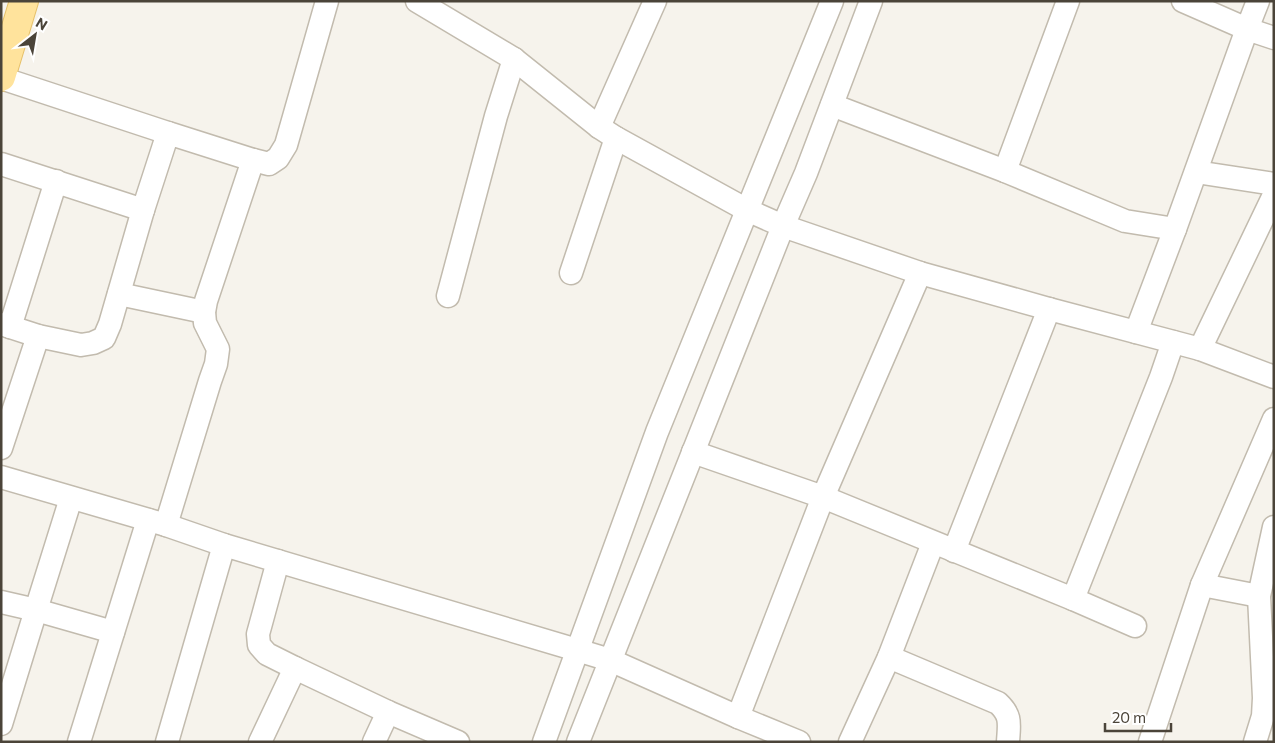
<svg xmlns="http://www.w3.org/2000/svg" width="1275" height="743" font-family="Commissioner,sans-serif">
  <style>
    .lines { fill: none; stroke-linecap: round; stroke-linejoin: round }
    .minor-casing { stroke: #c2bbae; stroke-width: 25 }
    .major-casing { stroke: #e6c16a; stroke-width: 30 }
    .minor { stroke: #fff; stroke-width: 22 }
    .major { stroke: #ffe39c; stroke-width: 28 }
  </style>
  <rect width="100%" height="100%" fill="#f6f3ec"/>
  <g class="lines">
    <!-- minor casing -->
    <g class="minor-casing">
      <g id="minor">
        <path d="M417,1L514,59L599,127L616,138L747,210L783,226L920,273L1049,309L1200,349"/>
        <path d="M1258,1L1247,29L1274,38"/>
        <path d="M1,78L168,133"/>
        <path d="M832,105L1005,171L1125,221L1175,229"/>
        <path d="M599,127L655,1"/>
        <path d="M1,164L143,210"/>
        <path d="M1005,171L1068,1"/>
        <path d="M1196,172L1274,184"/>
        <path d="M1274,195L1200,349L1274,377"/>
        <path d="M571,273L616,138"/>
        <path d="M119,294L204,312"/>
        <path d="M448,296L496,116L514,59"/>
        <path d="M1,324L38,336L81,345L93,343L104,338L110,324L143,210L168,133L253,160L269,164L278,158L286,145L327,1"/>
        <path d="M10,327L56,181"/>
        <path d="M1136,332L1175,229L1247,29L1183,1"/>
        <path d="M1,448L38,336"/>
        <path d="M693,452L823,497L1073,599L1161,377L1173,342"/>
        <path d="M1,477L166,525L224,545L577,650L610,660L738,717L799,742"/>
        <path d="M166,525L210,381L216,364L218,349L205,323L204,312L206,301L253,160"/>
        <path d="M954,551L1049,309"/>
        <path d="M278,561L258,634L259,645L267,654L295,668"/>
        <path d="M1202,585L1259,596"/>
        <path d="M1073,599L1135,626"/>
        <path d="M1,602L36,610L113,632"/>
        <path d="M889,657L998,703C1012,716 1009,724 1008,742"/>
        <path d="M738,717L823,497L920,273"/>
        <path d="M1,724L36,610L71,498"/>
        <path d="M79,742L148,520"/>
        <path d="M167,742L224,545"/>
        <path d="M260,742L295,668L388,712L458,742"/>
        <path d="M374,742L388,712"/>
        <path d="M544,742L657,432L832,1"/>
        <path d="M578,742L783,226L806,173L871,1"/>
        <path d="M850,742L889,657L933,543"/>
        <path d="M1150,742L1202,585L1274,419"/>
        <path d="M1255,742L1263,716L1264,698L1259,596L1274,527"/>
      </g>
    </g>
    <!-- major casing -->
    <g class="major-casing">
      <path id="major" d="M1,77L24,1"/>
    </g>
    <!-- minor -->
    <use href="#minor" class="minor"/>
    <!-- major -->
    <use href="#major" class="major"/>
  </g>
  <!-- border -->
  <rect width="1275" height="743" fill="none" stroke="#4b4439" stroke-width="5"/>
  <!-- north arrow -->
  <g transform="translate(35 35) rotate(31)" stroke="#ffffff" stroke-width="4" paint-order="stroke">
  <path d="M0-4L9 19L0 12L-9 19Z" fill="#4b4439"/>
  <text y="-8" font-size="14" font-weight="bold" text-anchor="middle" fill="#4b4439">N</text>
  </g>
  <!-- scale -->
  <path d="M1105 723v8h66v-8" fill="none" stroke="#4b4439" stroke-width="2.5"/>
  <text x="1112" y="723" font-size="15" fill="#4b4439" stroke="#ffffff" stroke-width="4" paint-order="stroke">20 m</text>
</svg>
